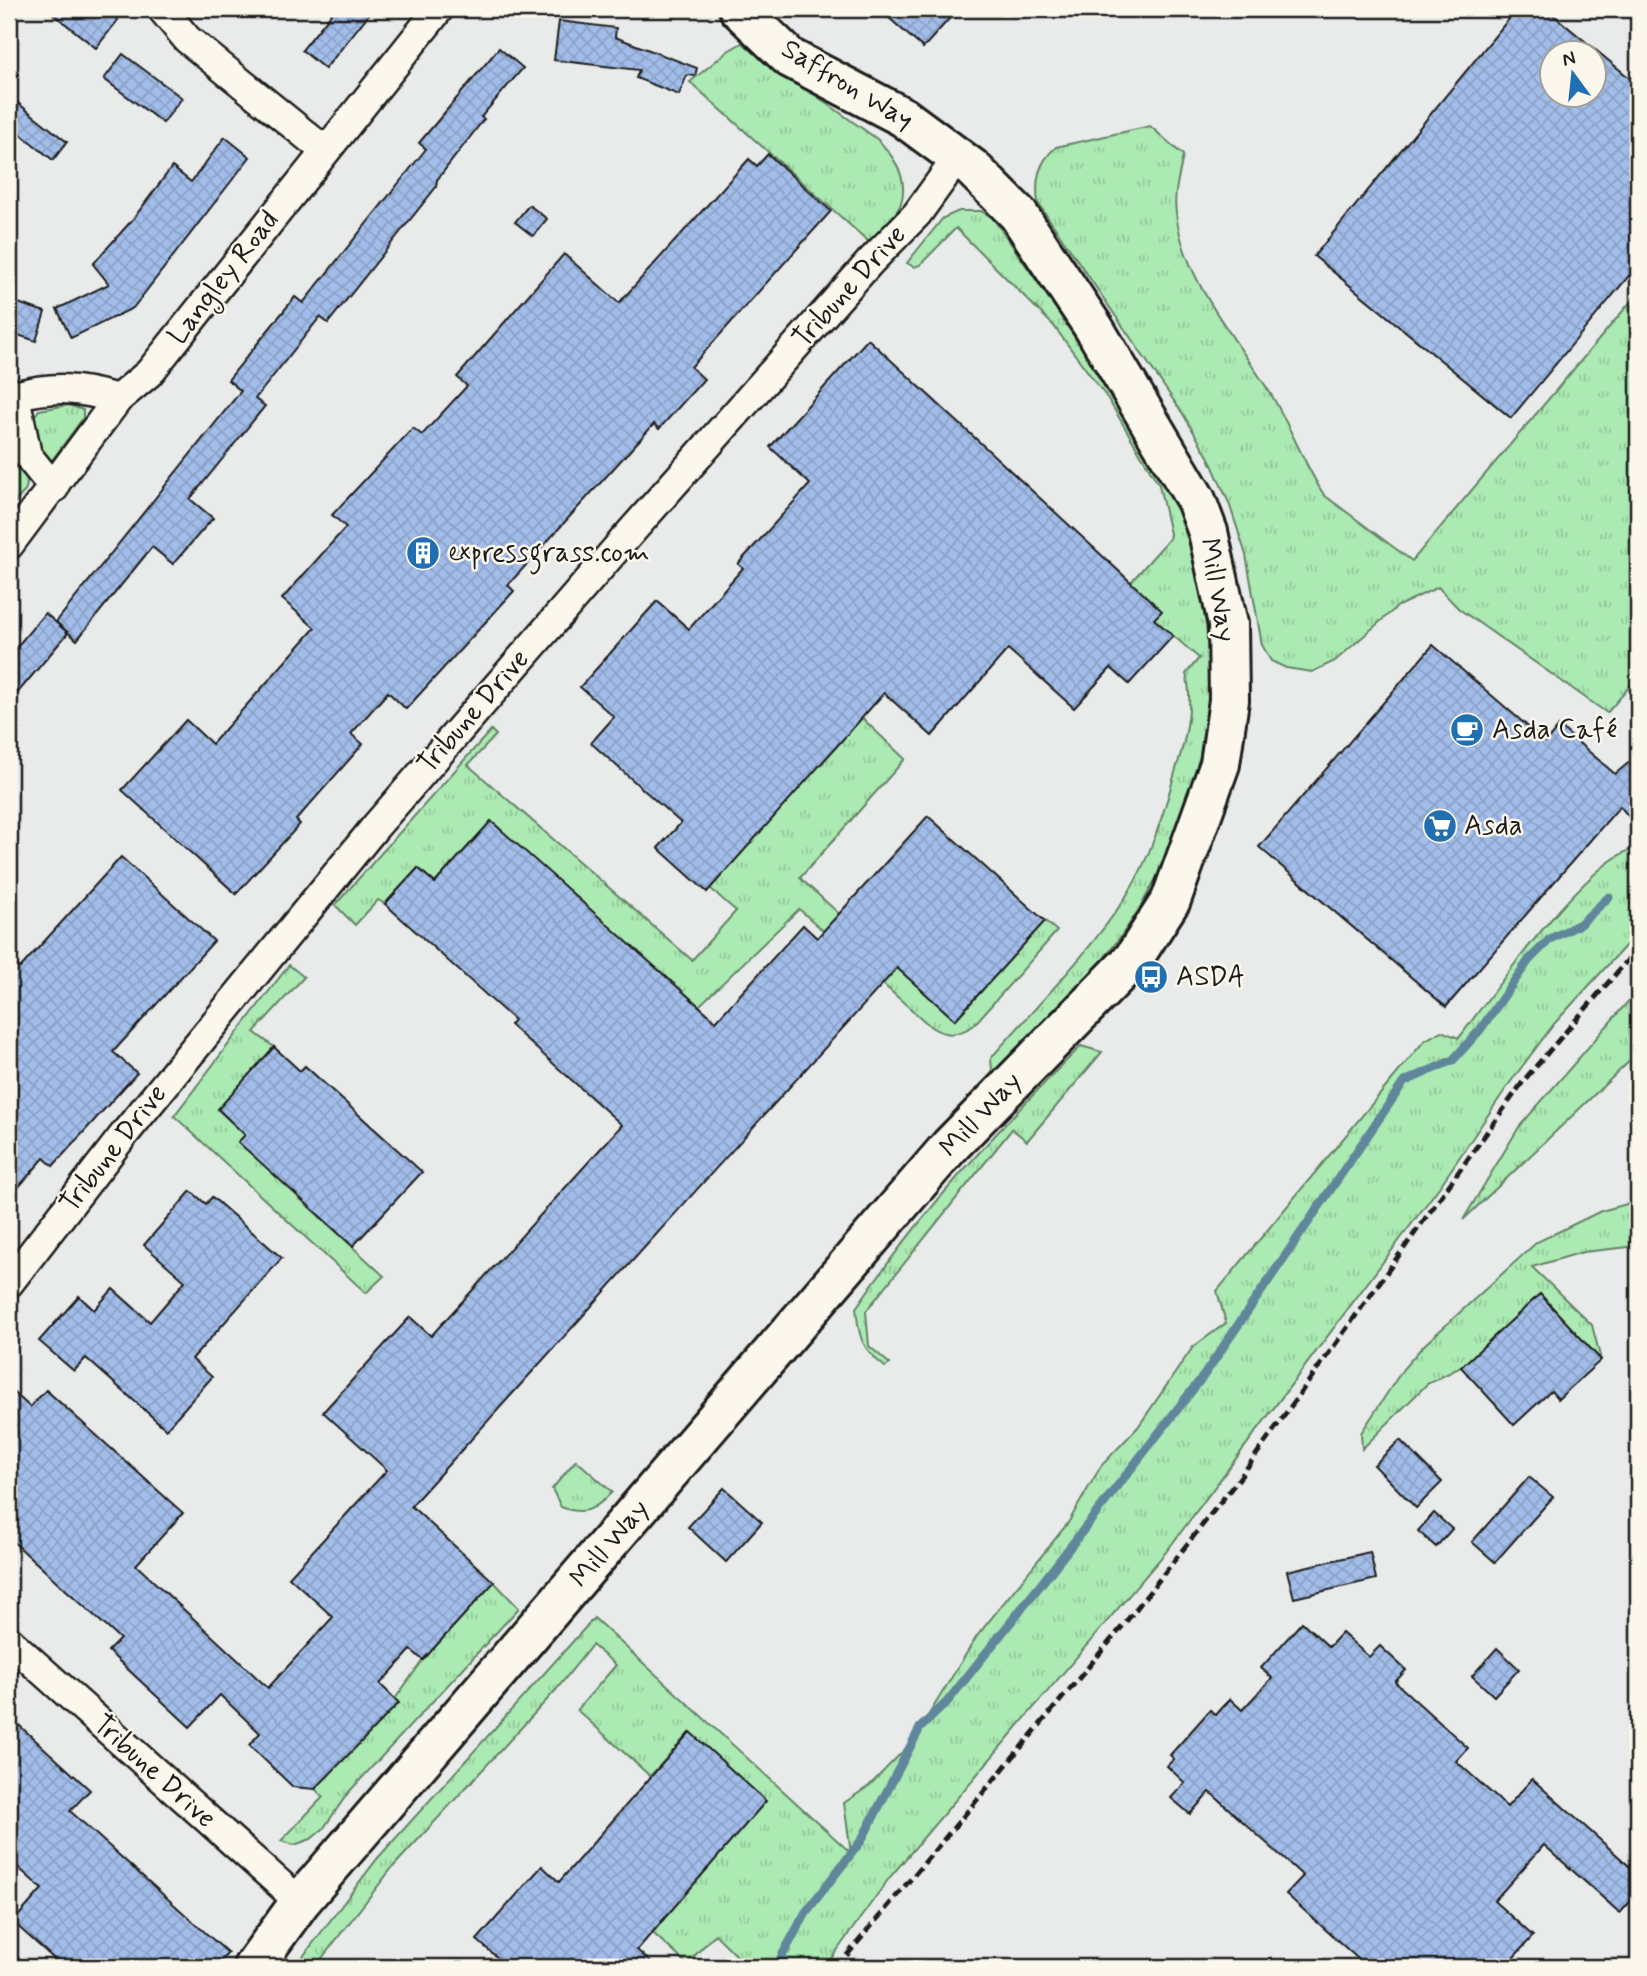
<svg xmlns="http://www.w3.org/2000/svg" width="1647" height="1976" font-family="Mynerve,sans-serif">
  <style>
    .grass { fill: url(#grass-tufts); stroke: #648367; stroke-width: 2 }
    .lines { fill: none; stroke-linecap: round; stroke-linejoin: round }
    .stream { stroke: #61869b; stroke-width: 9 }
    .building { fill: url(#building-cross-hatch); stroke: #1c1c1c; stroke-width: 2; fill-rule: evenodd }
    .street-casing { stroke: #1c1c1c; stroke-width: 33 }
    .secondary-casing { stroke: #1c1c1c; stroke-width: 44 }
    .street { stroke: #fbf7ec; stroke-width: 28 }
    .secondary { stroke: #fbf7ec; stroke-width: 38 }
    .rail { stroke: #1c1c1c; stroke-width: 5; stroke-dasharray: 10 5; stroke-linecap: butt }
    .labels { text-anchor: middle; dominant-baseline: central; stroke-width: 5; stroke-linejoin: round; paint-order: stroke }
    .street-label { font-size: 28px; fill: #1c1c1c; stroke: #fbf7ec }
    .poi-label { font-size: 28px; fill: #1c1c1c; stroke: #fbf7ec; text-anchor: start }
  </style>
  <defs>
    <pattern id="grass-tufts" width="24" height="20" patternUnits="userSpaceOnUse" patternTransform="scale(1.75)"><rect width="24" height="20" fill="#abeab2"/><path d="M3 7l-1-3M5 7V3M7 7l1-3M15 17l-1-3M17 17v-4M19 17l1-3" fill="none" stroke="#93c898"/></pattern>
    <pattern id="building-cross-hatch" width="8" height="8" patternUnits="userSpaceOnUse" patternTransform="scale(1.75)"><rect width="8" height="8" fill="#a2bde9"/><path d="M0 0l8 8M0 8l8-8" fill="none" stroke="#8ba2c7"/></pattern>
  </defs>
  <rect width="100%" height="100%" fill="#e9ebeb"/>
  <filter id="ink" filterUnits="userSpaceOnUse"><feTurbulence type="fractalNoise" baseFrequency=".0143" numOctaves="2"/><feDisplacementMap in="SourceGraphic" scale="14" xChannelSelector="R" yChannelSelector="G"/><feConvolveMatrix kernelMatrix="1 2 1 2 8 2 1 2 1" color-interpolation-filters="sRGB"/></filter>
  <g filter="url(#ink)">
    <!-- grass -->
    <g class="grass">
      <path d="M742,43L877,139C893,155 909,178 901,203C897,216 878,232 870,243L690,82L728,51Z"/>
      <path d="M1150,126L1183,155C1180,174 1173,193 1176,213C1184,282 1237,339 1272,396C1291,428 1304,464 1324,495L1412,561L1638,293V677L1607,713L1459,609L1438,587L1398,606L1335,661L1312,672L1286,668L1271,661L1262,645L1246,555L1229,503L1209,458L1183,414L1038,203C1035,180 1038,163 1056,147Z"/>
      <path d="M959,211H981L992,217C1038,282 1083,346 1125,414C1143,443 1162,471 1175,502C1196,553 1214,644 1209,699C1203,768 1177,844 1142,904C1103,970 1044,1026 993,1083L991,1058C1036,1006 1087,956 1125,898C1150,861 1164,812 1176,769C1185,742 1194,703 1186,674L1199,658L1154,619L1161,611L1130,583L1169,539L1170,534L1159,485L1108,399L1053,325L956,228L920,265L914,267L907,263L943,218Z"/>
      <path d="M69,405L83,410V418L52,460L42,458L33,418L39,410Z"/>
      <path d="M9,431L28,481L25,491L14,503Z"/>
      <path d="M862,718L905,759L800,878L955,1020L1045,921L1057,931L973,1026C958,1035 947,1037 931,1027L799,909L699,1006L491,822L435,883L418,868L385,904L378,900L355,925L335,905L491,730L496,735L468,765L692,960L736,911L710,888Z"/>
      <path d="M1638,848V932L1554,1024L1509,1084L1440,1186L1166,1552L890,1877L825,1967H748L715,1934L687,1964L653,1933L659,1925L690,1733L650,1776L577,1710L616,1665L592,1645L556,1690L392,1868L315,1967H295L377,1859L594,1618L851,1853L844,1803L869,1786L912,1742L977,1636L1068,1523L1101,1466L1138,1427L1193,1347L1226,1323L1217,1291L1424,1041L1441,1031L1459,1038C1489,998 1591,853 1638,848Z"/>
      <path d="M289,965L304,977L254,1032L274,1047L218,1110L245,1135L239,1142L384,1276L366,1293L174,1116Z"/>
      <path d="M1638,990V1053L1463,1220L1519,1127Z"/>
      <path d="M1081,1046L1102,1052L1027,1141L1012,1129L866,1311L869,1346L890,1364L885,1367C861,1348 859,1338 856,1308C920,1213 1000,1127 1081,1046Z"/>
      <path d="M1638,1201V1246L1583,1252L1532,1267L1592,1325L1601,1360L1540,1294L1461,1367L1427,1384L1362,1449L1361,1433L1403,1369L1422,1347L1537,1242L1601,1211Z"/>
      <path d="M576,1460L612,1492C595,1510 584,1516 561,1507L552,1489Z"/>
      <path d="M494,1582L519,1608L348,1793L323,1829L311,1839L294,1845L281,1841L323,1797L315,1789L398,1703L395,1699L423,1660Z"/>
    </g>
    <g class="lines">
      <!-- stream -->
      <path class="stream" d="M776,1967L806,1912L861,1841L920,1728L947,1702L1042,1583L1204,1375L1404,1082L1453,1060L1480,1030L1529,960L1550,939L1580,924L1609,897"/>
    </g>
    <!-- building -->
    <g class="building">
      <path d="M47,9H103L118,20L96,48Z"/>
      <path d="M335,9H373L325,69L302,50Z"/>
      <path d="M879,9H958L923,48Z"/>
      <path d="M1517,9H1546L1638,85V265L1511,418L1314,256ZM1552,52H1594V94H1552Z"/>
      <path d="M559,21L616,28L615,37L697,68L695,76L687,75L679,95L636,78L639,70L554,60Z"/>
      <path d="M499,48L523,68L481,117L484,119L437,180L436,187L328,323L320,317L255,399L265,406L190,499L213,518L173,564L152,547L77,640L56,622L241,391L228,380L295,297L303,303L426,149L419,143Z"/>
      <path d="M123,54L182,98L163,123L104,79Z"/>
      <path d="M9,96L67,142L53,160L9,125Z"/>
      <path d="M225,137L250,157L133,308L71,338L57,309L109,284L93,264L133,219L172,167L191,182Z"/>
      <path d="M768,154L831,211L691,367L704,379L659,429L654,424L572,514L508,585L514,591L406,709L388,692L351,734L363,744L296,820L300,824L236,894L122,790L186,720L212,744L315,628L282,599L346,527L332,515L413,428L422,435L467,386L457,377L564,254L619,303L749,159L757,166Z"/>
      <path d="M529,205L547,219L533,236L515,222Z"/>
      <path d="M9,300L45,312L36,341L9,332Z"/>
      <path d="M868,339L1162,611L1154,619L1173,636L1129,684L1111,668L1074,708L1008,649L932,736L884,693L707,892L658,848L681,823L591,743L614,717L580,687L657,601L689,629L743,568L738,564L810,484L770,447Z"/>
      <path d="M45,613L68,633L9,703V656Z"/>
      <path d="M1433,645L1546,742L1559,726L1615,774L1638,755V828L1620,806L1446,1007L1259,847Z"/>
      <path d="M928,816L1045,921L955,1020L897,968L411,1506L494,1582L423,1660L411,1650L380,1684L399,1703L315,1789L293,1787L249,1745L260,1733L220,1695L190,1727L108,1651L120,1639L9,1538V1388L30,1407L46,1390L183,1513L136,1565L268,1688L333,1617L289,1577L387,1470L323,1412L410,1317L431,1336L622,1125L510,1025L514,1020L385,904L418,868L435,883L491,821L716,1021L803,925L817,938Z"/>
      <path d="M121,857L214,941L113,1052L137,1073L53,1166L44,1158L9,1198V958L20,968Z"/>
      <path d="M274,1047L300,1071L305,1066L422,1172L353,1246L238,1142L245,1135L218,1109Z"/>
      <path d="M191,1191L206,1204L212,1197L282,1258L192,1359L212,1377L166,1429L86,1358L74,1371L39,1341L79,1296L94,1310L113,1289L150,1322L185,1281L144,1245Z"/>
      <path d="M1540,1294L1601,1360L1558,1399L1551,1391L1514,1425L1461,1367Z"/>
      <path d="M1400,1440L1442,1482L1416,1508L1374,1465Z"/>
      <path d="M1529,1477L1553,1497L1495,1562L1472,1542Z"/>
      <path d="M724,1488L762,1522L726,1562L688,1527Z"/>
      <path d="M1434,1513L1452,1529L1436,1547L1418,1531Z"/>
      <path d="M1370,1552L1376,1579L1294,1598L1287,1571Z"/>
      <path d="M1302,1622L1329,1647L1342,1633L1369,1657L1380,1646L1406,1670L1395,1682L1468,1748L1456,1761L1507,1807L1532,1779L1638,1874V1893L1620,1913L1544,1845L1494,1901L1533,1936L1505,1967H1367L1286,1894L1303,1876L1210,1792L1190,1814L1171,1798L1185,1783L1167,1766L1174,1759L1170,1755L1210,1710L1216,1715L1230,1699L1242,1710L1272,1678L1261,1668Z"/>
      <path d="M1497,1648L1519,1669L1494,1696L1472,1676Z"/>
      <path d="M9,1716L90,1790L70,1811L228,1953L215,1967H63L13,1922L42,1889L9,1859Z"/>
      <path d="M690,1732L766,1801L637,1950L656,1967H508L477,1940L542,1866L559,1882Z"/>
    </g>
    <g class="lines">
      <!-- street casing -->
      <g class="street-casing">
        <g id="street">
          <path d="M162,9L187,39L324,150"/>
          <path d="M9,392L15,396C55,385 79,388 118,399"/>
          <path d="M15,396L27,455L54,488"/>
          <path d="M9,545L118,399L149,373L439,9"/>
          <path d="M9,1283L126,1132L376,826L623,541L870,262L917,214L958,157"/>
          <path d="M9,1641L300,1902"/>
        </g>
      </g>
      <!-- secondary casing -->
      <g class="secondary-casing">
        <path id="secondary" d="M253,1967L300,1902L950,1146L1133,959L1171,900L1220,764L1229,700L1228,624L1208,532L1196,500L1094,328L1018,214L972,168L903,117L790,58L739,9"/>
      </g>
      <!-- street -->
      <use href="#street" class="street"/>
      <!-- secondary -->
      <use href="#secondary" class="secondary"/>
      <!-- rail -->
      <path class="rail" d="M837,1967L1121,1628L1241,1476L1525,1079L1638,948"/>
    </g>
  </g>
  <!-- icons -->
  <defs>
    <g id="building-disc" transform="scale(1.75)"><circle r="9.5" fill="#1f6fb2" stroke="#fbf7ec"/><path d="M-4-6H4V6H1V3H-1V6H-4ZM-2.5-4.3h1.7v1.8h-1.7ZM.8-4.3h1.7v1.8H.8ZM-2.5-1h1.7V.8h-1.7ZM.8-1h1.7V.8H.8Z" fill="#fff"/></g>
    <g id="cafe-disc" transform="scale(1.75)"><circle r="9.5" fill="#1f6fb2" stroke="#fbf7ec"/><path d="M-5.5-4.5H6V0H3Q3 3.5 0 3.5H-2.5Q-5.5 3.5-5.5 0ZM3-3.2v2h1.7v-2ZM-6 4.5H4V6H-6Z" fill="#fff"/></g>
    <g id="supermarket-disc" transform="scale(1.75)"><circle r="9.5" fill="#1f6fb2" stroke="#fbf7ec"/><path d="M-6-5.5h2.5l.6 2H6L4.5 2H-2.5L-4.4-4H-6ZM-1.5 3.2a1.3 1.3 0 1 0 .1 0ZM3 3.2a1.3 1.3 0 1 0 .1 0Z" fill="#fff"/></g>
    <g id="bus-disc" transform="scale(1.75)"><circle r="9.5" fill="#1f6fb2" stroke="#fbf7ec"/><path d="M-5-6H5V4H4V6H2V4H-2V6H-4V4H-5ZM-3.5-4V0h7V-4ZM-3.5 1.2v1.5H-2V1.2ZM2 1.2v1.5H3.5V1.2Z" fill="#fff"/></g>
  </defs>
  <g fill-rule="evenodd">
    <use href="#building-disc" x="423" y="553"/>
    <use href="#cafe-disc" x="1467" y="730"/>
    <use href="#supermarket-disc" x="1440" y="826"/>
    <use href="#bus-disc" x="1151" y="977"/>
  </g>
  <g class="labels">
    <!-- street labels -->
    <g class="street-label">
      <text transform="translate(847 85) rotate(31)">Saffron Way</text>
      <text transform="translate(224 278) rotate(-52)">Langley Road</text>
      <text transform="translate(850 287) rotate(-48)">Tribune Drive</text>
      <text transform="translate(1217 590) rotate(80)">Mill Way</text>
      <text transform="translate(474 712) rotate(-49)">Tribune Drive</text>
      <text transform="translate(981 1115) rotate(-47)">Mill Way</text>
      <text transform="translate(114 1149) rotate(-52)">Tribune Drive</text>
      <text transform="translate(610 1544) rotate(-50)">Mill Way</text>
      <text transform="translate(154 1772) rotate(42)">Tribune Drive</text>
    </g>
    <!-- poi labels -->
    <g class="poi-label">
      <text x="448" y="553">expressgrass.com</text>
      <text x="1492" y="730">Asda Café</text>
      <text x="1464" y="826">Asda</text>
      <text x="1176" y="977">ASDA</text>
    </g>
  </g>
  <!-- margin -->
  <rect width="1647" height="1976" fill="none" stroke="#fbf7ec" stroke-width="35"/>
  <rect x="18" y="18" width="1612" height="1941" fill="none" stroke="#1c1c1c" stroke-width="2.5" filter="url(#ink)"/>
  <!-- north arrow -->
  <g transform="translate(1573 74) rotate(345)"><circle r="33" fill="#fbf7ec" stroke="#a29f99" stroke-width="2"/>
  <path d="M0-5L12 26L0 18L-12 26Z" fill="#1f6fb2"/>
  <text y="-10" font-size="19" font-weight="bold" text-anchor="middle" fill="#1c1c1c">N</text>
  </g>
</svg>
